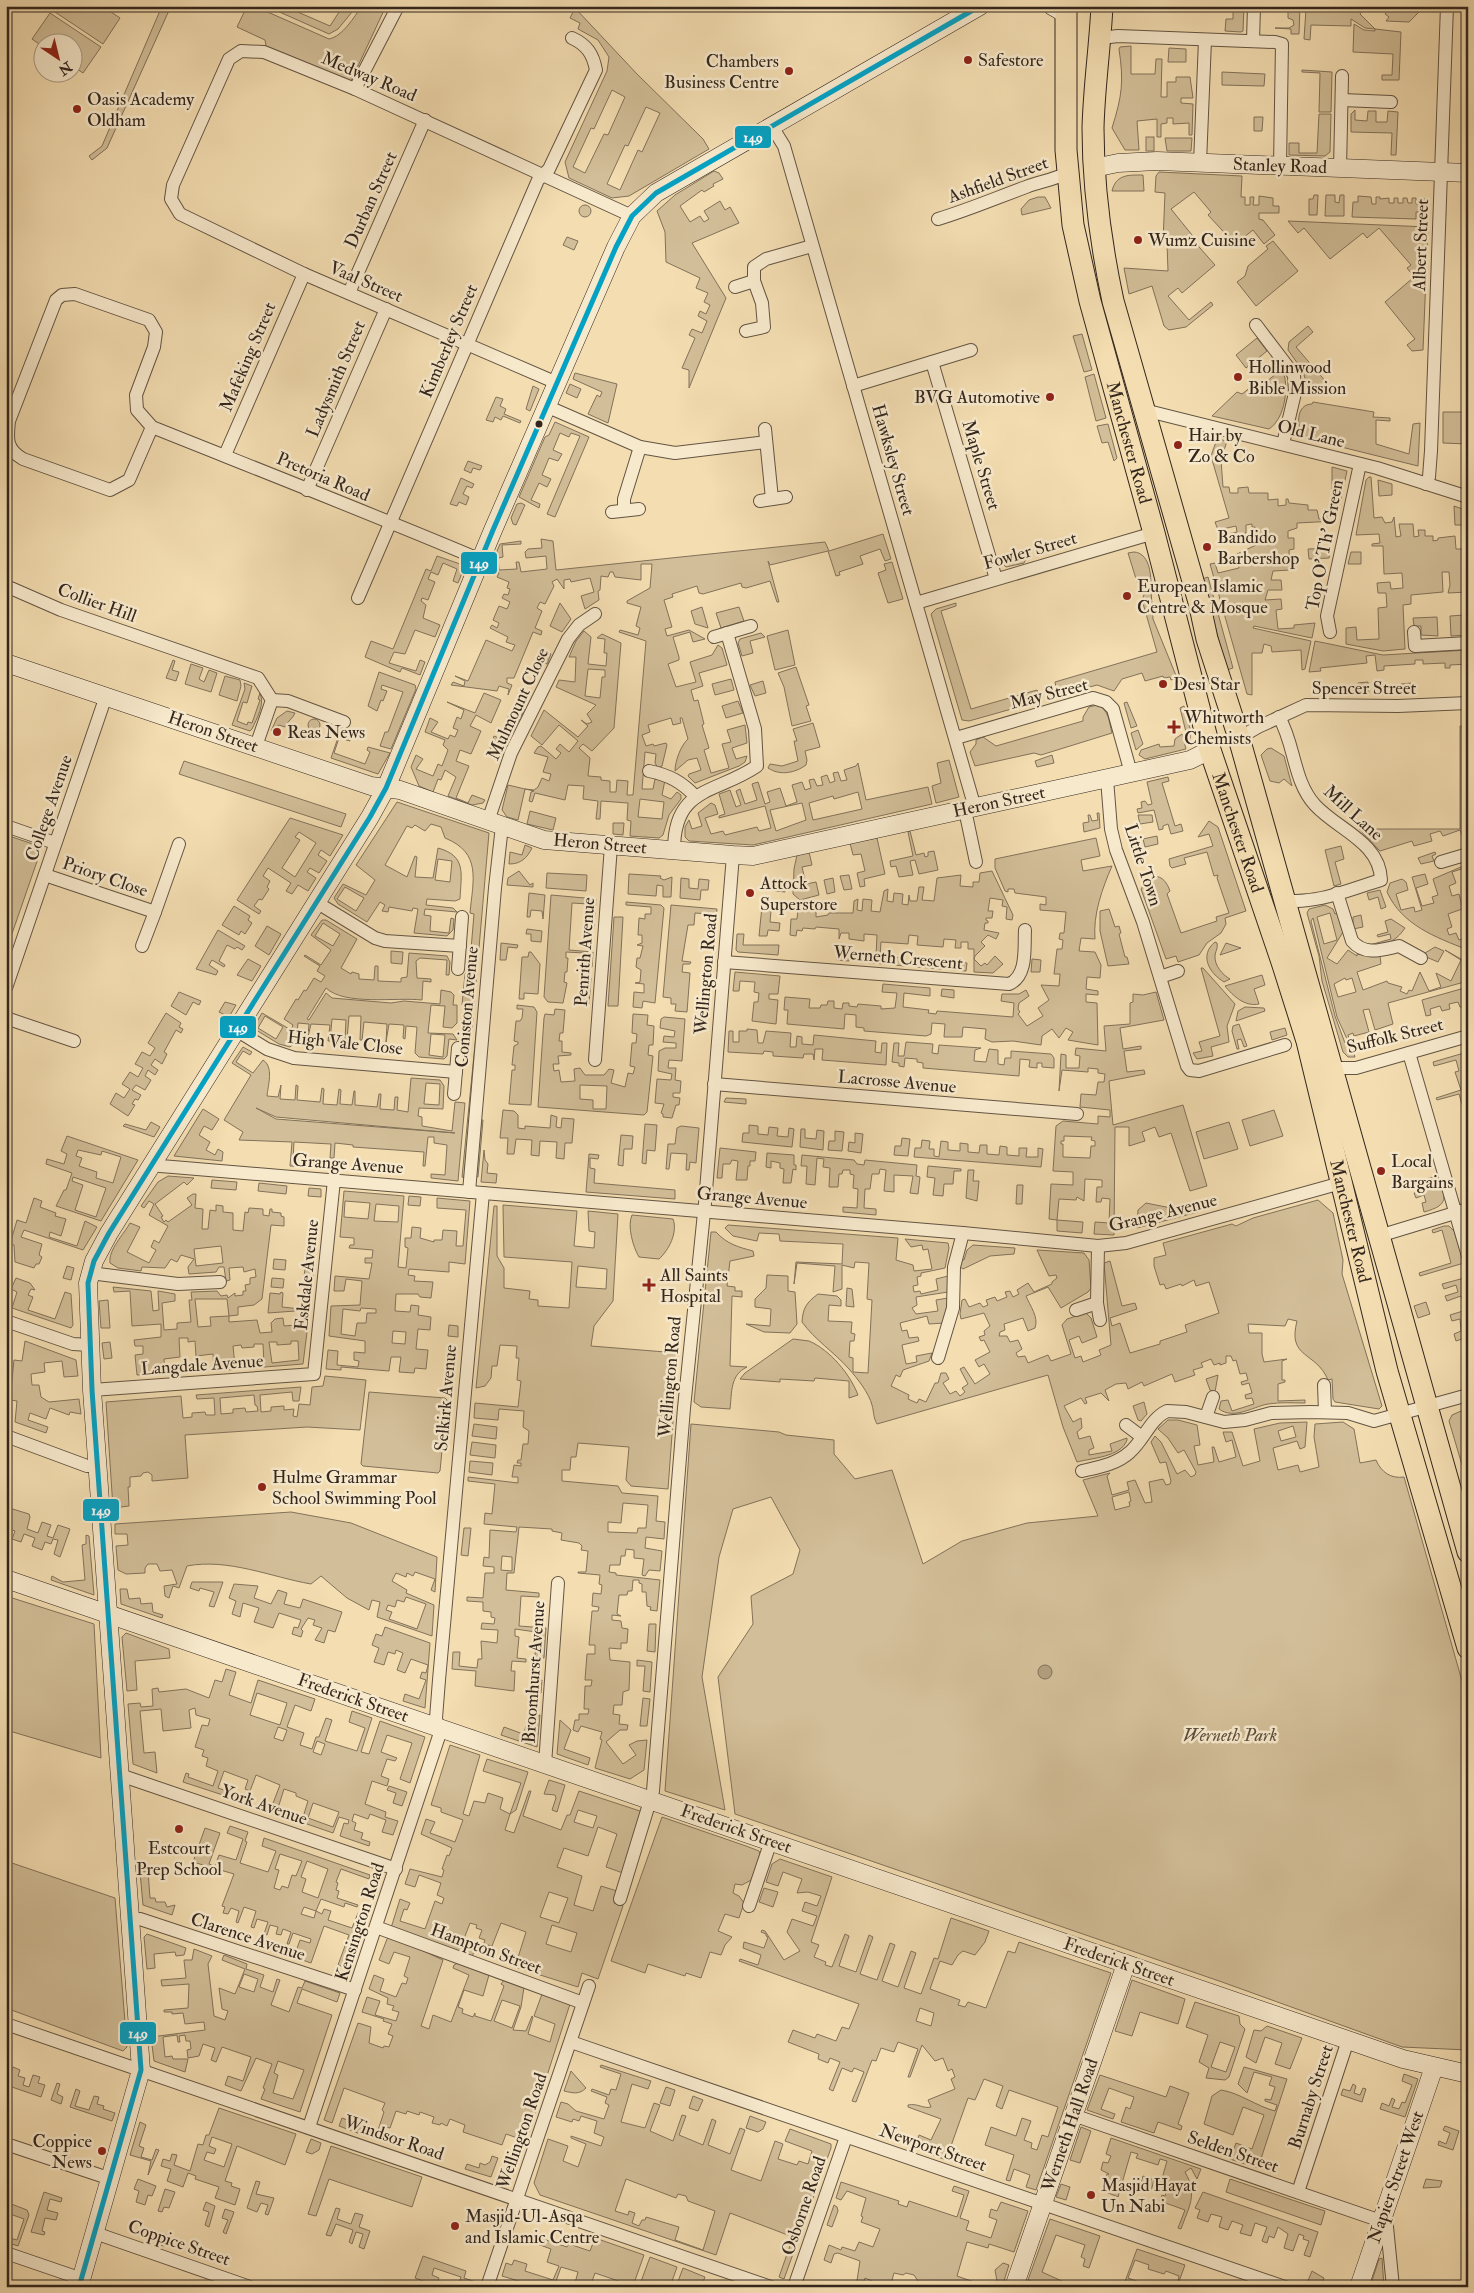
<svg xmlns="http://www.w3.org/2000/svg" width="1474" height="2293" font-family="'IM FELL Double Pica',serif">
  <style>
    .green { fill: #d2be98; stroke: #82725a; fill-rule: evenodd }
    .water { fill: #b29f7f; stroke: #7f6f58 }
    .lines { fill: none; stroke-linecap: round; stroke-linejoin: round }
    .street-casing { stroke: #635442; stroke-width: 14 }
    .secondary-casing { stroke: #33261d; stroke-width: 19 }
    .highway-casing { stroke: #33261d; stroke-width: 23 }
    .street { stroke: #f7e9cc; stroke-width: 12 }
    .secondary { stroke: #f7e9cc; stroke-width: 18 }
    .highway { stroke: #f3ddb1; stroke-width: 21 }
    .bus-1-casing { stroke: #f7e9cc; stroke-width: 9 }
    .bus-1 { stroke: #03a2c5; stroke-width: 5 }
    .poi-dot { fill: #8f2418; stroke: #f7e9cc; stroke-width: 2 }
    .bus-dot { fill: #33261d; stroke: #f7e9cc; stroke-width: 2 }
    .labels { text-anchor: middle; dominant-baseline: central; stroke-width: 5; stroke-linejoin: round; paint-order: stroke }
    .poi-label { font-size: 18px; fill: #33261d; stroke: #f7e9cc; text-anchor: start }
    .street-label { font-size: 18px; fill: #33261d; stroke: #f7e9cc }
    .park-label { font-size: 18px; font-style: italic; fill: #5b4c3c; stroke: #f7e9cc }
    .line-badge { stroke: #f7e9cc; stroke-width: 2 }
    .badge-label { font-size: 14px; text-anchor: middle; font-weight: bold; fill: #fff }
  </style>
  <rect width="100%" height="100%" fill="#f3ddb1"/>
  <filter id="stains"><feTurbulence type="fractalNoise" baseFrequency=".004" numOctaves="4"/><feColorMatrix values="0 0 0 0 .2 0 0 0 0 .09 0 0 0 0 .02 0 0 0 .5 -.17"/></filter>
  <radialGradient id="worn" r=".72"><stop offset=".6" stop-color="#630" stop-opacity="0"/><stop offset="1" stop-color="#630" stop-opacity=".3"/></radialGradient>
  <!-- green -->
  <g class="green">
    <path d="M54,6H102L120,18L103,44L52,10Z"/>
    <path d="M162,6H171L107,148L92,160L89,156L102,146Z"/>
    <path d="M247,6H254L329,39C343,36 354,17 362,6H386L351,81L266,46L265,40L237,27Z"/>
    <path d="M266,6H284L330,26L343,6H357L338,29L329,34Z"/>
    <path d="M1233,6H1244L1243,31L1241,32L1225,31L1226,19H1233Z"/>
    <path d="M1288,6H1300L1299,34H1291V29L1275,28H1289L1294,25L1293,20L1288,18Z"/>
    <path d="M1322,6H1365L1360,14L1375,29L1401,32L1399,80H1382V75H1392L1393,54L1353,52L1354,24L1364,30L1375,31V29L1365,28L1351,19V26L1311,25L1310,40L1304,39L1306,9Z"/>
    <path d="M1391,6H1420L1422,9L1409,22L1386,21L1389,17L1385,14Z"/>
    <path d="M575,8L637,74L703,139L709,149L629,196L612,198L569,178L565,162L607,71L609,57L598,40L578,29L580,23L570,18ZM612,90L625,97L608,135L604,134L585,173L573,167L591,128L594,129ZM646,107L660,113L642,152L638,150L620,190L607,184L625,145L628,146Z"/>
    <path d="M50,13L101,47L83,73L73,66L72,42H42V46L32,39Z"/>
    <path d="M1131,46V74H1155L1156,59H1162L1161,97H1167V82H1176V77H1190L1193,98H1181V103L1193,104L1192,135H1189V123L1173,124V118H1167V123L1161,124V137H1157V119L1137,121L1139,150H1125L1112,128C1122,96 1124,82 1119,49L1120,47Z"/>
    <path d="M1169,48L1186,49V62H1168Z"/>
    <path d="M1302,70L1332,72L1331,112H1319L1320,73L1302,72Z"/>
    <path d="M1222,72L1265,74L1264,86L1222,85Z"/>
    <path d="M1355,110V120L1367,121L1368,111H1376V122H1387L1388,111L1398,112L1396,155H1391L1392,133L1351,132V114Z"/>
    <path d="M1319,114H1331L1330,152L1325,156L1289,155V143H1299V153H1317Z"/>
    <path d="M1254,117H1263L1262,131H1254Z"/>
    <rect x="1146" y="137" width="8" height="14"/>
    <path d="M1165,138H1192L1191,151H1167Z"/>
    <path d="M714,171L719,173L723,179L713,184L714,186L704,192L702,190L680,206L690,222L700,216L704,222L709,219L704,211L720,201L725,210L730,207L739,223L692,243L726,298L689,388V370L682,368L695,338L689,335L692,329L702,333L707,321L698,316L700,311L706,314L710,305L704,302L708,293L696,288L700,278L666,262L665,232L657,211L675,195Z"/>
    <path d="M1159,172L1242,176L1241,197H1245V205H1250V197H1254L1253,205H1259V196L1273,198V206H1279V213H1259V219L1263,220L1275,235L1264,244L1253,230L1235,244L1208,215L1211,212L1194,192L1171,209L1192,235L1193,240L1215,265L1182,293L1178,288L1168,296L1189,320L1211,302L1213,305L1186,327L1169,330L1164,326L1152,286L1129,294L1124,268L1168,271L1167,243L1163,241L1165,193L1155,192L1156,176Z"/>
    <path d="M1143,175L1144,191H1112C1116,174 1129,175 1143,175Z"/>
    <path d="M1314,195H1318L1317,215H1309V199H1313Z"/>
    <path d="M1326,195H1335V202L1339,203L1340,195H1344V216H1325Z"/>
    <path d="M1358,196L1371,197L1372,204H1376V197H1380V199L1389,198V203H1394V198H1398V203H1403V198H1407L1408,203H1412V198H1416V204H1421L1422,199H1428V212H1416V219L1352,217L1353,202H1358Z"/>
    <path d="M1038,197H1045L1051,208L1022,215L1021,209L1029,200Z"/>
    <circle cx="585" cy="211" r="6"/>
    <path d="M1288,221L1428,227L1423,350L1412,351L1407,345L1415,339L1385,302L1414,277L1407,268L1411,265L1379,228L1367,238L1363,233L1330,259L1304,228L1298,233Z"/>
    <path d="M567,237L578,241L574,250L563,245Z"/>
    <path d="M1273,241L1298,271L1256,306L1237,282L1245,276L1248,266L1268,249L1266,246Z"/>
    <path d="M1308,326L1313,332L1296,347L1327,383L1324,386L1329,393L1307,386L1303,371L1288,350L1289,342Z"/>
    <path d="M1082,334L1092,370L1084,372L1073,336Z"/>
    <path d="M1257,338L1267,351L1246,368L1236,355Z"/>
    <path d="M1282,369C1290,385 1285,419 1269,429L1212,416L1237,392L1242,394L1251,387L1255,391Z"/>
    <path d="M575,373L617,384L608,423L588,414L597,395L600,397L602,392L573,379Z"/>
    <path d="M1094,374L1106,418L1096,421L1085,377Z"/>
    <path d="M570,384L581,389L577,398L566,393Z"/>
    <path d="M533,386L539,389L530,411L526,409Z"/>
    <path d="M496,397L503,399L500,406L506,409L504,414L521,421L520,423L503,416L501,420L495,417L493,422L486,420Z"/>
    <path d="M1313,402L1374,412L1373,417L1390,418V421L1376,420V444L1409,454L1413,424L1420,423L1418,466L1305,438C1296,429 1295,404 1312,404Z"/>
    <path d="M1443,412H1468V444L1443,443Z"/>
    <path d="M555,422L589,437L555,517L547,514L580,436L571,433L569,437L560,433L553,450L562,454L558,461L549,458L542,475L551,479L547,487L539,483L531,500L540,504L539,508L519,497L545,437L549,435Z"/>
    <path d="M1108,424L1117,458L1114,461L1108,442L1102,443L1097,426Z"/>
    <path d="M1217,439L1227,441L1221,460L1223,487H1229L1230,493H1238V488L1248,487L1249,493H1268V500L1278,499V506L1286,505V499H1288L1289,503L1308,505V510H1317L1319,519H1325V510H1328V516H1335V492H1332V467L1347,471L1336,521L1297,523V528L1288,531V538H1294V549L1289,550L1290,570L1273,571L1271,580H1281L1282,590H1268L1265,600L1281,599L1282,609L1276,610L1278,629L1294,628V625L1315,623L1312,638L1254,626L1253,628L1311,641L1305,669L1302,670L1301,650L1272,652L1271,646L1264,644L1262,653H1252V695L1247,694L1210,564L1215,563L1218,573L1239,568L1237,554L1256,545L1255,527H1252V524L1246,525V533L1223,538L1222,535L1237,532L1236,526L1218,530L1215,522L1229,518L1211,456Z"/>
    <path d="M468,461L482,466L480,470L473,468L471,473L464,470Z"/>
    <path d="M1369,477H1371L1374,518L1382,517L1385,523L1392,522L1394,517L1396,537L1401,536L1399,524H1413L1414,537L1419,536L1418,530H1425V536H1433V541L1438,540V538L1455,536L1456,549H1462L1463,553H1468V592L1448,593L1450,585L1449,572H1442L1443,592L1411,595V604L1403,605L1405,649L1383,651L1346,644V628L1356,627L1357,640L1379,639L1378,608L1387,607L1386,593H1378L1377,583L1390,582L1391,589L1403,588L1402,573L1384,574L1383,546H1372V544L1380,543L1379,534L1356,535L1366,480Z"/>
    <path d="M461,478L474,484L472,488L467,486L463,494L469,497L466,505L459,502L457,506L450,504Z"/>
    <path d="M1378,480L1392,484V495L1379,496Z"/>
    <path d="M521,503L525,505L516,525L513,524L511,518L517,504Z"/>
    <path d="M1454,506L1468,511V525H1455Z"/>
    <path d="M883,534L891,559L885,561L880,549L860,556L863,564L839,572L840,575L836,576L828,551L770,565L768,561L779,602H777L770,581L746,588L742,587L741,583L703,594L699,593L697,586L672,594L673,597L664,600L672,627L665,629L667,636L689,630L705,639L693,642L690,632L673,637L679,657V660L668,664L676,687L696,682L690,662L712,655L718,645L722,648L727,665L699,673L703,686L691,690L694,701L698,700L704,724L702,725L709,748L704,750L711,773L729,768L722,744L731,742L727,730L745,725L747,743L732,748L736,759L747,756L745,762L739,766L695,783L688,776L689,774L701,770L697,758L688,760L675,771C675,761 681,745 688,739L682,718H680L681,723L673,725L671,718L648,725L650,732L642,735L646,746L653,744L654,746L666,743L667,745L662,766L658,768L655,763L656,754L645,752L642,789H653L655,779L665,780L662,795L671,799L677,792L681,795V799L669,815L663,835L659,838L630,836L631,821L627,820L628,803L601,801L600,819H596L598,801L583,799L584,786L568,785L565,800L535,793L532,802L529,801L531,792L534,791L525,789L534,790L538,787L542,778L549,781L551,774L543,772L548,757L534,753L538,747L541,746L556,759L561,753L556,749L560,744L569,752L578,741L559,725L542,745L531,736L544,710L578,737L588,726L581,720L587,724L592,722L587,714L596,705L556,687L559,680L575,682L576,657H569L576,641L584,631L591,637L588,664L606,666L607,653H604L605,639L597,638L602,634L621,643L614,728L592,751L583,744L579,748L590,758L588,776L601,777V780L610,781V792H616L617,780L628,781L627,795H633L646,641L619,632L620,630L638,635L640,628L636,626L641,607L627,603V601L650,588L652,564H641V580L615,577L613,572H610L608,577L601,576L600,590L598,591L599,600L585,609L581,596L594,592L590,578L571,582L570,579L564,580V589L557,579L552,582L554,586L545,604L540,602L537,608L542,611L535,628L542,631L541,635L533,632L514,678H507V683L512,685L508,695L509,689L499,686L497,691L451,685L453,682L464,686L465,681L455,676L468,681L486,640L512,651L515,645L506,642L508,637L490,628L492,625L497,628L499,623L493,620L499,606L507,609L510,602L502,598L504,594L508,595L510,589L507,588L509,582L497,577L499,573L489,570L500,544L521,541V544L502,545L503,557L498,558L499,570L517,569L516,562H519L521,572L547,569L546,556L526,558L525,552L528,549L542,548L541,539L553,541L556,570L825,542L829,551ZM588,669L605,670V677H602L600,698L585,696ZM640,799L664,802L662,819L638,817Z"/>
    <path d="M1331,548L1329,558L1309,559L1308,549Z"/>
    <path d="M1026,551L1027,556L1024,563L1006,567L1000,561L1001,558Z"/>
    <path d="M1134,552C1149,553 1151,573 1151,585L1143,587L1137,582L1128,553Z"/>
    <path d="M1351,552H1361V564H1348Z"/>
    <path d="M437,556L463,565L464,568L458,583L453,581L457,569L443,563L438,575L431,572L428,579L435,582L428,600L422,598L421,601L426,605L423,618L440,625L435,637L415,630L405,654L394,652L389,663L416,671L420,660L425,662L420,675L402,668L400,672L365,657L371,641L393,649L426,569L431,571Z"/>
    <path d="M892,562L903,599L888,603L878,573L886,570L884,564Z"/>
    <path d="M1208,577L1233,668L1227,670L1202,579Z"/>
    <path d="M1151,591L1153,619L1177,678L1171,680L1170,677L1164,678L1163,676L1145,681L1142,673L1122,679L1114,691L1097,685L1050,698L1047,690L1056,687L1055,682L1157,652L1142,600L1145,592Z"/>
    <path d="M560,603L571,619L562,632L550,626Z"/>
    <path d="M956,603V606L941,611L971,709L1037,690L1040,701L969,721L962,720L931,614L936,609Z"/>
    <path d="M702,607L708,628L695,624L691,611Z"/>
    <path d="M739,607L744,621L721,628L716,613Z"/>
    <path d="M1464,615L1468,625V635L1451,636L1450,616Z"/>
    <path d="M1437,617L1438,636L1421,635V626H1414L1413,618Z"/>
    <path d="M788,630L795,665L775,670L767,636Z"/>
    <path d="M761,633L765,637L750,641L753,653L742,656L738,643L740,639Z"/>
    <path d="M1315,641L1383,655L1468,650V664L1450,665V668H1445V663L1423,664V660H1415V664L1384,666V670L1377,671L1375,655L1366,656L1367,663L1320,668L1321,671L1309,672Z"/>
    <path d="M542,650L551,654L547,664L536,660Z"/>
    <path d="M173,660L175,661L172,670L179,672L176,681L166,678Z"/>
    <path d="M191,664L203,668L199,679L204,682L209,670L217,673L211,692L185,684Z"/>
    <path d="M796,667L809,705L806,706L811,721L792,726L784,687L778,673Z"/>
    <path d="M379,672L415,685L416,689L391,749L380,746L385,732H388L403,692L382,685L381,689L387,691L383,701L381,700L377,711L368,706Z"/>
    <path d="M225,676L240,680L241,686L237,701L219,695Z"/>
    <path d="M731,679L734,690L715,695L712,684Z"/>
    <path d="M763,681L766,693L755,696L750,685Z"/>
    <path d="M1368,682L1369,694H1359L1358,683Z"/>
    <path d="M244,683L252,686L247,703L243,702L237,721L247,725L248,722L252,723L260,700L258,699L260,693C265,705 257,718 252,729L250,731L232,725L245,689Z"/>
    <path d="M1411,683V694H1401V684Z"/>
    <path d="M484,693L501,700L491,723L476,715L470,726L481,731L471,754L460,750L456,761L469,766L456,798L468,803L472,795L485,800L483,803L472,805L448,796L456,777L445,770L441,780L438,779L433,792L419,786L411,767L416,755L423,759L416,769L433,776L438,764L442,766L448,750L443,745L445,740L425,732L430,718L438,722L431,732L448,739L450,735L455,737L458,730L453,728L457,717L461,719L464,710L447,702L475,713Z"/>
    <path d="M738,701L743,713L726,718L722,706Z"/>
    <path d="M1127,702L1137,726L1131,728L1124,703Z"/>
    <path d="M514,704L525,709L513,732L503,728Z"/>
    <path d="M1097,705C1109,709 1109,722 1112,733L1041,755L1034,753L975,766L970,752L976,744V740L983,737L996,746L1083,721V717L1089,707Z"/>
    <path d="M1184,706L1191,732L1189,744L1180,708Z"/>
    <path d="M287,711L295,713C293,719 287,721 285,727L279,725L271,731L277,718Z"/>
    <circle cx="314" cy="725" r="6"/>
    <path d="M813,723L820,747L805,751L807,760L806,765C795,773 780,776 768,768L770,764L782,766L798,761L794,741H797L793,729Z"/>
    <path d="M1460,726H1462L1463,743H1468V842L1465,843L1460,830L1443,836L1440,831L1430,834L1432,841L1414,846L1412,841L1380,851L1359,829H1460Z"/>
    <path d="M341,729L353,733L350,741L339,738L334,753L365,764L370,752L367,750L368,747L390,753L378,774L331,758Z"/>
    <path d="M1138,730L1143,744L1136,750L1131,733Z"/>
    <path d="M1182,734L1186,749L1145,759L1139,755L1141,750L1159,744L1160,747L1174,746L1175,739Z"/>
    <path d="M494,736L508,742L502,753L490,748Z"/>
    <path d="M1271,748L1284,756L1292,786L1284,779L1279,783L1270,781L1261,755L1267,749Z"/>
    <path d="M1052,755L1054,763L1037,767L1035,761Z"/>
    <path d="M949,760L959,797L936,803L932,786L941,783L937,763Z"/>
    <path d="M184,761L346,814L341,827L179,774Z"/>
    <path d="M858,763L866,800L928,787L932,804L753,845L689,841L685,837V827L689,820L692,829L702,826L698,813L711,803L715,805L718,814L705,818L711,834L723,831L725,835L757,827L759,831L771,828L765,806L719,818V816L725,814L719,794L730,790L736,807L741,805L736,791L740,789L745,804L757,800L752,784L758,782L765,804L770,802L767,792L780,788L786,806L797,802L792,785L802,782L805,790L811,788L809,780L814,779L817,786L823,785L821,777L827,775L830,783L835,781L833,773L838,772L841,781L847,780L844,770L856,766ZM858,792L862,809L813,820L809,803L833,796L834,799ZM802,803L806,820L776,831L770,810Z"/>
    <path d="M1168,777L1169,781L1162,783L1175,826L1181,824L1183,831L1171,834L1168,824L1163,826V829L1159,830L1154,810L1138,813L1137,809L1142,808L1141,802L1145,801L1148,805L1152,804L1147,782Z"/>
    <path d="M508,785L525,789L518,820L507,817L502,810Z"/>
    <path d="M397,802L489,833L471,1040H465V1006L462,1005L465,974L469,973L474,914L470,913C473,880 482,853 445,838L441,827L431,824L425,831L415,825L412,828L407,826L385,865L407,877L415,856L417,857L415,877L433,878L438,848C467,856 461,874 460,899L455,901L427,899L426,905L453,908L457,912L425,909L424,915L431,916L430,931L449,933L451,918L454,919L453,930L447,936L414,933L418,909L413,908L412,911L389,907L388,912L382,911L385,905L380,902L367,922L338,904L334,898L343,884L366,895L375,880L356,865ZM438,859L452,861L450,882L435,880ZM345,887L364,898L356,911L337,899Z"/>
    <path d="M530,811L556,818L553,830L527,824Z"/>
    <path d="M1097,813H1099L1100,828L1084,832L1083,823L1089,822L1088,815H1090L1092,821L1098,820Z"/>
    <path d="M1138,815H1152L1153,822L1140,824Z"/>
    <path d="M290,818L343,835L330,856L321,850L318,855L327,861L319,873L310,868L307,872L316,878L308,891L298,885L292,894L286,891L291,883L268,868L263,876L270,881L267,887L269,889L262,900L259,899L254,906L261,911L259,914L237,900ZM299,832L316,843L295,877L282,868L300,840L295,837Z"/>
    <path d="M1209,821L1218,827L1246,911L1225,918L1226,924L1221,933L1207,943L1199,955L1178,962L1176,956L1166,959L1141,889L1146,881L1153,876C1163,876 1167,883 1170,891L1167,894L1181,933L1217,921L1216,917L1229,913L1217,878L1218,875L1214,876L1207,852L1184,858L1186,864L1172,868L1170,866L1169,859L1213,846L1209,834L1198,837Z"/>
    <path d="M613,823H624L623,835L613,834Z"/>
    <path d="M910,831L916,855L924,853L925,857L928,856V852L934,851L938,870L919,874L915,860L910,861L913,875L899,877L896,866L891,867L890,861L913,856L908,832Z"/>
    <path d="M6,835L42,847L6,951Z"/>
    <path d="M1157,836L1158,844L1145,847L1143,839Z"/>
    <path d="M877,838L885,874L864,879L865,886L860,887L857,873L865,871L861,854L853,855L850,843Z"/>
    <path d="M1096,838L1100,856L1081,860L1083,871L1112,866C1102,889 1093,914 1095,939L1081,938L1079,951L1095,952L1101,965L1100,978L1087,977L1086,989L1098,991V995L1086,994V1002L1097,1003L1098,1045L1068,1040L1073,1032L1066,1028L1059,1038L1052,1029L1042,1036L1041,1045L1013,1041L992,1042L985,1039L986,1029L963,1027L962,1037H944L945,1024L932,1023L931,1034L926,1036L864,1031V1028L856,1027V1015L845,1014L844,1029L787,1024L788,1010H784L785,997L810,999L809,1008H820L821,1005H827L828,1001H834V1008L842,1009L843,1003H849V1006L857,1007L858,1004L881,1006V1009L895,1008L897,993L882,992L883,984L930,988V996L904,993L903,1007L929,1010L928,1013L936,1014L937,1011L1013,1017L1014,1003L1001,1001L1002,994H1019L1026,990L1029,996L1019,1003L1018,1009L1020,1012L1018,1014L1027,1026L1043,1016L1038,1008L1049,1000L1041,985L1059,986L1060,974H1054L1057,949H1062L1063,940L1059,939L1060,933H1064L1066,912L1040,910V904L1046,905V897L1015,893L1014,889H1008V892L1005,891L995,868V859Z"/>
    <path d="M525,845L532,848C527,858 521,864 509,864L510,852L522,855Z"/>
    <path d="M1341,846L1344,859L1335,862L1341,884L1334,886L1325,850Z"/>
    <path d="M809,852L812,865L802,867L806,884L816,882L819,895L800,900L793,894L794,869L797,855Z"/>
    <path d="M1435,852L1436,854L1432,856L1434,861L1421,864L1418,858Z"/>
    <path d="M1468,864V867L1452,872L1456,883L1449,886L1452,896L1459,894L1462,906L1468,904V916L1465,908L1448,914L1452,927L1447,929L1449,935L1456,933L1459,940L1468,937V950C1435,937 1402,925 1387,892L1390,883L1402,879L1406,882L1408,890L1396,894L1401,910L1414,907L1415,912L1422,910L1412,877L1425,874L1428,884L1416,888L1422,906L1434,903L1432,897L1438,895L1433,879Z"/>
    <path d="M519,871L530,885L533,883V887L507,885L508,878Z"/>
    <path d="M992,871L1013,915L1012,920L1006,919L1007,907L1002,906L1003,900L990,898L988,911H993L992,918H986V920L988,921V923H985L984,930L999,933L996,939L988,935L981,942L985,946L975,956L974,959L981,966L985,963L987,965L995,956L1003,964L993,973L974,972V949H968V942H961V948H955L956,940L944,939L943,947L917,945L918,936L909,935L908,944L881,942L880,956L905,958V966L862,962V955L876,956L877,935L864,934V941L849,939V933H841L839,939V929L816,927L815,929L803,928L802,931L797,930L796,936L790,935L791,919H797L798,909L816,906V917L828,915L829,913H853L854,901L858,899L857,910L862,911L863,899L872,900L871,911L880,912L884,891L888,889L887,901L893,902L894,893L903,894L902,904L908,905L909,895L910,901H917L919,887H924L922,900L934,901L937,878L961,875L960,886L973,887V882H979L980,873Z"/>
    <path d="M547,873L587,875L586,891L546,888Z"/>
    <path d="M629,874L661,876L660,878L664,880L672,877L671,897H663V886L657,885L656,896L628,894Z"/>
    <path d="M849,875L852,889L844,890L840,876Z"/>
    <path d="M681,878L689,879V888L698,889L699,879L709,880L708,890H701L700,900L680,898Z"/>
    <path d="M833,878L835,892L827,894L824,880Z"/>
    <path d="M770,883L786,885L785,892L769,890Z"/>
    <path d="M1380,890L1386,907L1381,909L1378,897L1369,900L1367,893Z"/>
    <path d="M529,893L545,895L543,919L542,911L531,910L530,917H527Z"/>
    <path d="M551,895L596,899L594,929L586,928L589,904L572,903L569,950L593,952L592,967L583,966L584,953L566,952V958H568L567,972H565L564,982L567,983L563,1003L548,1002L544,997Z"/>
    <path d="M626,902L661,905L664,908L655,1003L643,1001L642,1008L633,1007L634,992L644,993V984L635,983L640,982L641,970L636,967L637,958H640L643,946L637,945L642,943V935H638L639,918L645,919V914H651V907L626,905Z"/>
    <path d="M671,905L717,909L715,927L708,926L709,914L695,913L694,925H688L682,961L691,962L690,964H683L682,972L690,973L687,1012L675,1011L676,1004H671V998L663,997Z"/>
    <path d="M1325,905L1333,909L1335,914L1338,913L1343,932L1327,958L1337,964L1348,950L1357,956V954L1380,956L1381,964L1357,972L1363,990L1387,981L1388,983L1402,987L1400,991L1407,994L1409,990L1412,991L1420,972L1429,991L1441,987L1436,973L1451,981L1461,960L1445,950L1468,963V981L1388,1003L1393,1024L1375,1030L1369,1009L1363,1010L1369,1032L1354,1036L1353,1033L1348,1035L1349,1038L1347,1039L1337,1017L1313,918L1311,921L1335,1016L1345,1043H1350L1355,1057H1348L1343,1052L1322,981L1319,956L1307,913L1309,909ZM1330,913L1337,940L1324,944L1317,917ZM1345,978L1346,980L1352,978L1356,992L1338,997L1334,984Z"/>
    <path d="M234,906L250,916L248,920L252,923L245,934L241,931L239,935L222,925Z"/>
    <path d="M762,906L781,907V911H771L770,922L780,923L779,931L768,930L767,936H759Z"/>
    <path d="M1109,909L1115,927L1119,926L1121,933L1119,934L1125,957H1127L1129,964L1108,966L1100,931V911Z"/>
    <path d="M1361,915L1363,927L1353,929V917Z"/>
    <path d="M614,917H623L618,1006H608Z"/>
    <path d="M1391,919L1405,928C1395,943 1383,946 1366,946L1391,939L1390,934L1378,937L1377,935L1388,932L1385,921Z"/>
    <path d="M322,920H326L357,939L341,968L351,974L352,972L359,974V979L374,980L375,966H378V981L401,982V978L407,977L409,953L447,956L450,962L449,975H446L447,960L420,958L416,961L417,978L431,979V982L423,981L422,1000C396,997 345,1006 326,988L307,1019L309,1020L326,993L332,998L391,1003L404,1001L440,1004L441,990L451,992L454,995L453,1005H457V1023L452,1028L443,1027L445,1006L431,1005L428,1033L453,1034L457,1040L449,1039L447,1056L444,1059L419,1057L415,1053L417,1027L406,1026L405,1039L403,1038L404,1025L389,1024L386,1042L387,1024L364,1022L362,1040H360L361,1016H349L347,1039H345L346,1020L332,1019L330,1041H328L330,1025L311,1024L308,1037L309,1024L298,1023L296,1042L290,1047L279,1044L256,1030L255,1025L262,1013L291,1030L293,1025L284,1019L296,999L298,1000L304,990L306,991L314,978L321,982L325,976L317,971L320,966L304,956L305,955L321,965L331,950L311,935ZM323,923L340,934L333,946L315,936ZM265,1016L283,1027L276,1039L258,1028ZM431,1034L445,1035L443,1057L429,1055Z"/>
    <path d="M267,926L281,934L269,955L255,946Z"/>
    <path d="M527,929L542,931L541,942L531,941V934H526Z"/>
    <path d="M218,930L245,946L242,950L237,947L235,949L227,945L219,961L225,965L224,967L212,960L209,965L218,971L216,975L196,969Z"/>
    <path d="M737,934H744L743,945H779L778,955L738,952L736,950Z"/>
    <path d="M1215,942L1217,943C1218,948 1216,950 1215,955C1214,966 1223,975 1230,979L1224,982C1209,973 1199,955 1215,942Z"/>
    <path d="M501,943L518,945L517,948L508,947L506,960H500Z"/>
    <path d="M1226,943L1241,948L1220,955Z"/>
    <path d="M1435,947L1444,951L1438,962L1424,956L1425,953Z"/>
    <path d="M391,951L403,952L402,964L391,963Z"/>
    <path d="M529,952H531L540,964L538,994L524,993V999H519L522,957H528Z"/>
    <path d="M837,952L850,954L849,961L837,960Z"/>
    <path d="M248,959L261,966L252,981L237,975Z"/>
    <path d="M917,959L967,963L966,971L917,967Z"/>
    <path d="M1032,959L1041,960L1040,972H1031Z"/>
    <path d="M1201,968H1203L1235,1004L1227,1026L1229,1042L1211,1047L1213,1056L1197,1059L1193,1053L1202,1051L1199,1042L1220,1036Z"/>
    <path d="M735,972L780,976L778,994H769V999L778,1000L776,1024L752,1021L754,1002H758L759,993L754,992L755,982L740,981L739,991H733Z"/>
    <path d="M1262,975L1265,985L1254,989L1259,1004C1245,1007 1233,996 1225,986Z"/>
    <path d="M582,978H591L589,1004H581Z"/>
    <path d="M1468,987V1006L1460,1007L1458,1002L1449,1004L1450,1009L1442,1011L1440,1006L1430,1009L1431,1015L1426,1016L1422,1000Z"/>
    <path d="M942,989L954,990V998L941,996Z"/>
    <path d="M179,992L201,1001L199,1005L193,1002L186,1015L171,1006Z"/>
    <path d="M1156,992L1164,1020L1120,1028L1123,1049L1141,1046V1049L1124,1051L1127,1072L1144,1070L1145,1074L1109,1081L1113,1125L1183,1105L1207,1186L1190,1191L1171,1133L1159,1137L1155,1127L1142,1132L1145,1141L1129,1146V1127H1115L1114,1235L1094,1234L1095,1222L1109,1223L1110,1199L1102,1198L1101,1202H1096L1097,1187H1102V1180L1085,1179L1084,1201L1077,1197L1076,1200L1059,1199L1057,1220L1083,1222L1082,1233L1057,1231V1220L1049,1219L1051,1184L1073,1185V1172L1053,1171L1056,1126L1063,1121L1098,1124V1116L1110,1117V1110L1080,1107L1081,1094L1096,1095L1098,1082H1104L1105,1074L1098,1073V1069L1088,1068V1072L1062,1070L1059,1091L1061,1054L1066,1055V1068H1079L1080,1056L1075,1055L1076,1048L1106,1051L1104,1026L1130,1024V1003L1133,1002V994L1143,995ZM1064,1136L1092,1137L1091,1140L1095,1141V1146H1091L1090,1158L1063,1157V1144H1061V1141H1064Z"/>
    <path d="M225,1002L236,1005L229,1017L219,1012Z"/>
    <path d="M517,1005L534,1007L537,1012L531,1105L509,1104L512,1070H515V1065H512L514,1046L518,1044V1042L514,1041L516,1021H520L522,1018L523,1009H517Z"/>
    <path d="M1245,1007L1264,1008L1265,1011L1236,1021L1238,1011Z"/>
    <path d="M555,1009L565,1010L563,1033H560L559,1041H562V1052L571,1053V1055L558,1056L559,1064H553L554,1071L559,1070L561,1082L575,1081L574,1069L580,1068L585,1075H604L609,1069L614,1070L611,1083L625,1087L628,1073L633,1074L635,1067L630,1066L632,1043H636L637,1034L632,1033L633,1014L648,1015L647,1025L654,1026L653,1045H649L648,1055L653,1056L647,1112L644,1115L538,1107L544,1018L545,1014L554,1015ZM580,1085L607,1086L606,1109H593V1100L580,1099Z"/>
    <path d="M166,1013L181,1023L179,1027L183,1029L181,1033L176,1030L164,1052L167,1054L162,1064L155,1059L151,1065L158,1070L155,1075L148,1070L145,1076L151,1080L145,1090L136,1085L132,1090L141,1095L138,1100L135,1099L132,1104L135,1105L128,1116L110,1104L116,1093L124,1098L130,1089L122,1084L130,1072L138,1077L143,1068L135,1064L142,1052L150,1056L155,1048L148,1043Z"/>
    <path d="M664,1017L685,1019L682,1061L669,1060L668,1068H676L675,1080L681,1081L680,1093H673V1097L680,1098L679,1105H676L672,1118L663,1117V1114L661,1113L664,1104L655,1103L657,1079L671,1080L672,1074L658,1071L659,1051L665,1048H676V1043L663,1042L664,1036L674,1037L675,1031L660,1028L661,1019Z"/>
    <path d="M477,1024H479L464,1178L462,1177Z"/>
    <path d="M1239,1024L1247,1046L1244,1047L1241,1039L1237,1040L1239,1049H1237L1232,1031L1233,1026Z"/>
    <path d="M1285,1028L1287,1035L1272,1040L1270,1032Z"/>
    <path d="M747,1029L757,1030L758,1043H763L766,1031L791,1033L790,1047H796L797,1036L802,1037V1044L813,1045L814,1035L876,1041L875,1052L881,1053L882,1043H887L886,1065L822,1060L823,1049H815L814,1060L813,1054H804L803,1058L773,1056V1052L764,1051L763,1054L728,1052L729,1031H733V1042H739V1031H747Z"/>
    <path d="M906,1042L933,1044L932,1053L938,1054L939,1045L981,1048L975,1050L974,1061L986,1062L989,1049L998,1050V1064L1004,1065L1005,1058H1011V1051L1051,1054L1054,1058V1068L1042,1067V1063H1037V1068L1029,1067L1030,1060L1020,1059L1019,1076L923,1068V1063L917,1062V1059L905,1058L904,1067L899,1066V1063L892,1062L894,1043H899L898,1056H904Z"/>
    <path d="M243,1047L252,1052L250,1055L243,1051L236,1062L253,1073L263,1060C274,1067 268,1085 267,1096L278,1097L281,1085L280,1099L295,1100L296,1085L298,1086L297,1100L320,1102L322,1088L324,1089L323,1104L337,1105L339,1089L341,1090L340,1104L352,1105L354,1091H355V1105L377,1107L379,1094H381L380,1109L394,1110L395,1097H398L397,1110L408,1112L411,1078L440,1080L444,1086L443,1109L419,1108L418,1116L422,1117V1126L452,1131L455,1102L465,1103L458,1181L431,1178V1174L445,1175L447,1145L434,1143V1137H428L425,1166H423L424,1152L353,1147V1145L335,1143L334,1158H330L331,1144L294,1142L293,1159L306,1161L305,1167L290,1166L292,1142L239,1140L243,1132L224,1120L251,1075L232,1063ZM426,1083L440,1084L439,1105L424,1104ZM256,1108L276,1117L455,1133L276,1119Z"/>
    <path d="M1464,1053L1468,1066V1125L1459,1094L1437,1100L1436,1098L1461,1090L1455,1072L1459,1071L1456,1060L1434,1066L1433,1062Z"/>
    <path d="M726,1098L746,1099V1104L724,1102Z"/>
    <path d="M203,1109L219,1119L212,1130L204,1126L199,1135L210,1142L206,1150L215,1155L218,1149L223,1152L222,1161L174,1156Z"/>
    <path d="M503,1110L514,1111L518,1115V1128L525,1129V1126L550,1128L551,1115L557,1117L556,1127L561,1128L562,1118L574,1119L572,1143H565L564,1159L556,1158L557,1142L540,1141L539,1156L531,1155L532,1140L516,1139L514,1154H507L508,1138H500Z"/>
    <path d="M1274,1110L1283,1136L1250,1146L1242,1120Z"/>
    <path d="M481,1120H483L478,1177H476Z"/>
    <path d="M151,1122L160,1127L154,1137L123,1126L125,1124L146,1130Z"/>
    <path d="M1229,1122L1238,1149L1204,1159L1196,1132Z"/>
    <path d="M645,1124L657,1125L655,1151L647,1150L646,1164L642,1163Z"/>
    <path d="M749,1125L758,1126V1134L768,1135L769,1127L778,1128L777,1136L788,1137L789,1128L794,1129L792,1147L742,1142L743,1133H749Z"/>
    <path d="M681,1126L699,1128L696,1163L690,1162L689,1170H686L687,1154L671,1153L669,1169H666L668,1144H675L677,1128Z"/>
    <path d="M801,1129H805V1138L816,1139L817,1130L824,1131L823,1150L800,1147Z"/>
    <path d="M835,1131L844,1132L842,1151L828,1150L829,1141H835Z"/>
    <path d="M855,1133L863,1134L861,1153L848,1151L849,1142L855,1143Z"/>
    <path d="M621,1135L633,1136L632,1149H624L623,1166L618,1165Z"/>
    <path d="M67,1136L138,1160L101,1221L56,1206L64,1190H66L72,1173L46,1164L47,1159L64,1164L67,1154L61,1151ZM78,1150L101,1155L102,1151L121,1157L113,1183L96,1178L97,1172L79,1166L82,1158L76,1156ZM73,1177L106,1188L96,1217L75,1210L83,1185L72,1181Z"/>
    <path d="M902,1138L910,1139L908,1156L894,1155L895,1146H901Z"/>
    <path d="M922,1140L930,1141L929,1149H934V1156L939,1157L941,1141L948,1142V1150L960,1151V1143L968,1144V1152L979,1153L980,1145H987V1154L999,1155L1000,1146L1007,1147V1155L1019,1156V1148H1027L1026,1157H1038V1148L1043,1149L1041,1167L914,1157L915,1148H921Z"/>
    <path d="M720,1148L756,1152L755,1161H750V1166H748L747,1180H736L738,1161L732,1160L730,1164H723L722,1178H717Z"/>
    <path d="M484,1150L485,1160L488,1164L487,1173L497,1174L496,1183L481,1182Z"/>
    <path d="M767,1153L794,1155V1165H796V1170L793,1169L791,1183H783L784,1169L780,1168V1163L771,1161V1168L766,1167Z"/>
    <path d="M589,1154L599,1155L598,1159L590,1158V1168L595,1169L594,1183L675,1190V1199L586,1192Z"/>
    <path d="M802,1155L854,1160L857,1164L864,1165L865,1160L917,1165L916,1176L920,1177L918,1194L910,1193L913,1176L894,1175V1192L884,1191L886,1170L880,1169L879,1174H872L870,1189H865L864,1208L876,1209V1215L843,1212V1207L857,1208L858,1189L853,1188L854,1175L850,1174V1170H843L842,1174H839L838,1187H829L830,1168L823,1167L824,1159L817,1158L815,1185L806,1184L807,1166H801Z"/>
    <path d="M928,1166L961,1169V1171H954L953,1184H944L943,1196L933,1195L935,1178L927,1177Z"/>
    <path d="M968,1170H974L973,1181H979L977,1201L966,1198Z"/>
    <path d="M1440,1175C1445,1198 1450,1205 1424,1212L1422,1203L1426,1202L1424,1195L1416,1198L1414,1193L1419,1192L1417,1186L1406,1189L1405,1185Z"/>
    <path d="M168,1176L194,1178L187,1185L184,1182L155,1204L163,1216L161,1217L164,1222L166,1220L168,1222L192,1205L187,1198L193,1194H196L195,1208L203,1209L202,1229H208L210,1210L216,1211V1205L223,1206V1212L233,1213V1230L243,1231L245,1212L248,1213L249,1208L263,1209V1215L269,1216L270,1209H272V1212L281,1213V1216L284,1217V1226L271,1225L262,1299L254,1305L238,1307V1315L229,1316V1322L257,1320L260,1333L272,1332L271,1323L275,1319L283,1318L284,1326L308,1324L303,1364L214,1371L213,1354L196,1356L195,1341L188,1342V1338H179L180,1357L164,1359L165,1374L137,1375L135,1355L143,1354V1346H135L134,1340L161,1337V1324L132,1326L130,1291L114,1292L113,1287L151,1291L153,1311L159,1310L158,1291L175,1294V1301L162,1303L164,1330L177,1329V1323L191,1322L189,1300H192L191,1292L217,1291L221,1296L227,1295L228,1298L235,1293V1296L243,1295V1291H246L245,1285L250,1284V1278L256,1277L255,1269L244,1272L243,1267L229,1268L230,1280L226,1281L224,1267H219L216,1272L189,1274L188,1267L194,1259L181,1255L177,1262L171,1259L165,1268L142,1267L141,1271L118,1268L110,1263C108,1250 124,1234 130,1223L140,1227L127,1252L149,1263L156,1250L151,1247L154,1240L159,1243L168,1226L149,1215L154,1204L149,1201L144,1208L141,1206L158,1182ZM221,1246L223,1263L196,1266L194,1249ZM195,1299H227L229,1316L210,1317L211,1326L198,1327ZM291,1341H298L299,1360L272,1363L269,1342H277V1345L291,1344ZM254,1344H263L264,1364L235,1366L233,1346L241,1345L242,1348L254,1347Z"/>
    <path d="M212,1180L237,1182L236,1190L211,1188Z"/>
    <path d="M259,1183L287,1186L286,1194L258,1191Z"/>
    <path d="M1017,1185H1023L1022,1204H1016Z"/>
    <path d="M309,1188L321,1189V1197L308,1196Z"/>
    <path d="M344,1191L404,1196L398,1267L406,1268L408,1248L405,1247V1238H411L412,1227L421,1228L420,1238L434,1242V1240H442L443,1230L457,1231L456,1246H463L466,1210L437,1208V1198L470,1201L465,1264L449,1262V1272L409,1269L408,1275L415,1276L414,1281L433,1282L431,1298L420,1297L418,1294H396L395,1311L410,1312L411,1305L419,1306L418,1315L431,1317L430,1330L418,1329L416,1349L428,1350L426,1369L415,1368L414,1373L399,1372L401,1357H391L389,1371L341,1367V1370L326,1369L328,1350L338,1351L337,1365L358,1367L359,1361L354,1360V1352L365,1353V1341L329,1336L331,1306L360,1305L362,1281L346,1279L344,1291H334L335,1276L369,1279L372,1263H365V1258H372L373,1250L349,1248L350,1245H354V1238L340,1237ZM345,1201L370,1203L368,1219L344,1217ZM376,1204L399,1206L398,1222L374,1221ZM361,1308L376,1309V1313H367L366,1323H357L355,1336L341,1334L343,1309L360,1311ZM393,1331L406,1332L405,1344L392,1343Z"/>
    <path d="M409,1196L421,1197L420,1206L408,1205Z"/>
    <path d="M34,1198L42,1201L40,1207L56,1213L55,1216L66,1219L61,1236L50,1232L49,1237L77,1246L85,1221L97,1227L83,1250L24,1230L21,1237L42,1244L39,1255L42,1257L39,1264H36L34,1268L15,1262L14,1245L10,1244L17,1220L26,1223Z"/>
    <path d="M1318,1200L1333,1213L1343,1260L1342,1274L1382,1406L1379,1409L1335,1402L1333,1399L1332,1379L1328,1380C1316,1351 1287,1359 1297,1321L1288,1319L1285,1326L1248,1324L1249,1333H1262V1354L1264,1362L1287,1359L1282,1361V1380H1285V1382L1278,1384V1401L1305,1400V1403C1293,1403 1280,1402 1268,1404C1252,1407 1234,1420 1219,1409L1221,1401L1228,1400L1232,1411L1254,1404L1252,1398L1246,1399L1245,1395L1252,1393L1249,1383L1242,1385L1241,1382L1248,1380L1246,1373L1240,1374L1236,1360L1233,1361L1231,1356H1226V1363L1220,1365V1363L1214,1365L1211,1359L1201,1363L1203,1367L1193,1370L1195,1375L1175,1382L1172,1374L1144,1386L1142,1382L1128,1389L1126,1383L1116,1384L1105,1390L1109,1401L1101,1393L1085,1398L1087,1403L1085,1404L1081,1398L1064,1406L1073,1422L1081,1418L1082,1428L1077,1432L1079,1439L1090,1436L1094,1448L1089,1450V1455L1112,1451L1110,1444L1127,1438V1440C1121,1457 1092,1458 1077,1462L1063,1427L1048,1375L877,1424C873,1417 874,1412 872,1405C869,1393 857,1378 849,1369C834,1352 815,1340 802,1322C803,1308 806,1303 818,1294L837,1296L841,1300V1306L829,1305L828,1321L852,1322L851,1333L855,1334L854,1341H850L849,1357L853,1358V1372L868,1373L872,1300L867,1299L869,1263L855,1262L854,1268L842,1265V1289L833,1292L835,1266L797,1263L794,1284L796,1262L842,1264L843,1244L780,1241L779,1234L759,1233L757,1241L733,1236L725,1228L728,1225L898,1238L896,1260L913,1265L914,1271L932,1269L928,1249L923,1250L922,1245L911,1247L905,1239L948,1243L949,1248L945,1268L921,1273V1276L917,1277L918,1285L913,1286L914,1292L920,1291L921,1294L938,1290L936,1279L948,1276V1292L916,1297L917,1305L912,1308L916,1314L938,1311L936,1300L948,1298L944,1323L929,1324L927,1316L900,1323L902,1331L907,1330L909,1338L918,1337L919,1341L902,1345L906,1364L917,1362L916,1356L932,1353L929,1361L903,1370L900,1377L896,1375L891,1386L909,1395L908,1399L917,1403L919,1399L926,1402L935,1383H938L941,1373H946L949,1379L943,1383L950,1394L956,1391L960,1396L965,1392L962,1388L968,1384L960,1369L964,1367L975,1384L990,1374L984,1364L979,1367L975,1360L990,1352L984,1340L981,1341L979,1337L985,1335L984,1331L990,1326L984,1313L961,1319L960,1314L962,1300L965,1299L969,1307L980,1303L983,1307L988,1305L986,1300L995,1297L997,1301L1007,1297L1005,1292L1010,1291L1013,1297L1019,1294L1017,1290L1028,1283L1034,1292L1052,1284V1282L1057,1278L1056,1275L1049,1276L1037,1250L1084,1253L1089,1260L1091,1288L1088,1292L1061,1308L1048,1287L1026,1296C1030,1306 1039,1317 1035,1328L1028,1331L1023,1318L1004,1324L1005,1330L1000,1332L999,1336H1007L1010,1342L1018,1340L1022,1349L1016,1353L1018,1357L1025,1356L1028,1363L1048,1355L1051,1361L1071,1354L1062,1325L1067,1319L1086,1313L1091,1318L1097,1337L1082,1343L1079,1336L1069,1340L1075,1358L1081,1356L1083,1362L1101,1355L1099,1350L1111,1345L1104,1263L1110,1261L1122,1306L1135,1303L1137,1309L1110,1318L1112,1326L1120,1323L1130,1353L1160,1344V1341L1187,1332L1185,1325L1219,1313L1209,1282L1196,1286L1194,1280L1182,1286L1181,1284L1166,1289L1164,1284L1160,1285L1154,1266V1258L1166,1255L1163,1243L1232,1224L1236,1226L1253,1218Z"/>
    <path d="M1146,1203L1176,1209L1196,1204L1198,1212L1137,1228L1138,1210Z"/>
    <path d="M503,1205L577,1211L574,1246L594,1248L595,1232L589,1231L588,1211L618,1214L613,1301L594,1326L591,1346L678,1353L668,1489L631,1486L626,1480L629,1447L578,1443L576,1457H571L570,1470H562V1481L618,1486L622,1493L658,1496L656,1521L665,1522L664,1539L646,1537L645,1548L662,1551L660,1571L649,1570L645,1576L642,1575L644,1559L634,1558V1550L626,1549L625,1556H621L620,1565H610L609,1572L616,1573V1575L660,1580L657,1611L650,1610L651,1607L647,1606L646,1592H642V1584L639,1583V1580H633L632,1591H628L627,1595H619L617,1614L621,1616L612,1615V1620L621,1621L622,1628L628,1629L627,1643H621V1649L609,1648L610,1660L630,1662L629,1690L623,1692L622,1705H614L613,1714L620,1715L619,1724L628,1725L627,1730H620L606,1742L623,1764L636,1755L629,1745L637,1741L647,1740L644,1770L630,1779L595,1768L602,1740L600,1739L602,1732L581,1726L578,1732L573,1730L575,1720H579V1714H588L589,1709H584L585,1686H591L592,1680H585L587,1654H595V1645H589L592,1611H598L599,1607L592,1606L593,1593L601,1594L602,1585L599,1584L600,1575L578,1573V1572H586L588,1551L581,1550L582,1546L579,1543L561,1540L562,1533L552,1531V1529L519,1527L514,1573H507L506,1590L539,1593V1597L521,1596L519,1626L546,1628L544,1658L535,1657L536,1632L515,1629V1636L519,1637L517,1658L526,1659V1662L512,1661L511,1671H515L514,1691L475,1686L476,1671L452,1669L453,1652H460L459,1666L477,1668L478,1659H482L481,1641L497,1643L498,1630L481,1629L482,1623L494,1624L495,1618L491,1617V1612L483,1611V1602L467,1601V1597L483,1598L485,1573H494V1567L483,1566L484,1557L489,1558L490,1530L516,1532L517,1527L484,1524L485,1513L492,1514L495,1484L468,1481V1477L518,1483V1477H512L514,1465L521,1466V1463H517L518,1460H521L523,1444H528L529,1431L523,1427L524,1411L499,1409L498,1420L474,1418L475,1403L518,1407L521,1381L517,1380L519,1358H516L517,1346L500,1345L497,1366H492L491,1378L485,1386L476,1388L494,1206H497V1256L504,1268V1288L530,1291L529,1299L538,1300V1306L569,1308L572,1262L504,1257ZM578,1266L607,1269L606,1289L576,1287ZM623,1503L648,1505L646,1528H638L637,1533L608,1532V1522L621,1523ZM502,1556L512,1557V1571L501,1570Z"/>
    <path d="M632,1215L673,1219C678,1232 669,1250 659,1259L639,1257C633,1247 627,1226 632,1215Z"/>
    <path d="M1444,1226H1449L1454,1231L1464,1263L1420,1276L1419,1273L1451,1263L1442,1230L1433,1233L1432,1230Z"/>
    <path d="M711,1232H716C727,1244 738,1247 753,1251L754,1256L730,1261L727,1286L735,1287V1291H742V1297L732,1296L730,1366L747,1367C730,1375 732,1392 730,1409L701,1407L694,1402Z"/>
    <path d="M308,1234L317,1235L316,1249L307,1248Z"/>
    <path d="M973,1245L1015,1248L1014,1254L990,1256L963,1269L959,1266L960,1259L964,1260L967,1250Z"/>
    <path d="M274,1259L286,1260L285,1270L273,1269Z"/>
    <path d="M306,1262L314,1263L313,1277L304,1276Z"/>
    <path d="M67,1266L74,1268L71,1280L63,1278Z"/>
    <path d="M767,1275L788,1276V1291L795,1292L797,1324L790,1333L764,1332L746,1324L770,1326L771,1309L755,1307V1299L766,1288Z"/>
    <path d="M1468,1277V1337L1456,1341L1454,1334L1461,1331L1460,1319L1452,1321L1450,1315L1463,1311L1462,1305L1464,1304L1461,1296L1447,1301L1445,1296L1458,1292L1456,1285L1444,1289L1442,1284Z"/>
    <path d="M16,1278L30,1283L35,1290L31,1289L28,1295L33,1297L28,1310L55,1319L65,1292L71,1294L73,1325L71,1328L12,1308L17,1292L11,1289Z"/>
    <path d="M272,1278L284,1279L283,1288L271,1287Z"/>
    <path d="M847,1288L852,1289L854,1307L846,1306Z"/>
    <path d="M281,1292L283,1293L282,1307L301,1309L302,1297L310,1298L309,1310L268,1313L270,1293L280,1294Z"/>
    <path d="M108,1300L110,1328H101L99,1301Z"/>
    <path d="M1426,1302L1430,1314L1418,1318L1414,1306Z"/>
    <path d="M449,1325L458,1326V1337L448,1336Z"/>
    <path d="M793,1339C798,1340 804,1340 809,1341C830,1350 850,1374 858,1395L849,1398V1381L815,1378L814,1381L780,1379V1382L740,1379L745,1373Z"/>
    <path d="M25,1341L76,1360L78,1376L64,1377L62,1361L44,1363L45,1372L31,1374L32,1385H39L41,1397L49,1402L79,1399L81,1414L70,1412L69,1415L50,1408L46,1419L30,1413L28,1420L48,1427L46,1433L15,1422L17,1401L10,1400L14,1360L22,1361Z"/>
    <path d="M110,1342L112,1358L104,1359L102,1343Z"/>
    <path d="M448,1347L457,1350L455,1363L447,1362Z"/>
    <path d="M1218,1375L1215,1392L1210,1390L1206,1379Z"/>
    <path d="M325,1376L366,1380L360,1430L307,1427L185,1435L188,1478L152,1481V1475L148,1472L143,1473L141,1476L130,1477V1487H128L129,1506L113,1508L106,1402L181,1396L183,1418L192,1417V1413L205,1412L206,1415H215L214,1398L197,1399L196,1395L301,1387L299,1401H293L292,1392L260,1395L261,1412L271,1411V1407L284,1406V1410L294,1409L293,1416L297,1417L299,1404L310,1405L312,1387L323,1386ZM254,1395L255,1405L257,1406L258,1411L246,1412L245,1408L233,1409V1413L221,1414L220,1398Z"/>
    <path d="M369,1392L445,1398L447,1400L440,1471L438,1473L363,1466L361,1464Z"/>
    <path d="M1144,1402L1147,1414L1141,1421L1138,1420L1133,1406Z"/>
    <path d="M1468,1408V1417L1464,1418L1468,1431V1485L1449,1421L1452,1415Z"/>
    <path d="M1168,1420H1178L1197,1425L1200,1445L1194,1446L1198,1465L1214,1462L1212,1447H1214L1219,1462L1236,1457L1232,1440L1226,1442L1223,1432H1232L1243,1466L1260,1461L1254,1429L1280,1423L1307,1422L1305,1447L1300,1449L1297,1441L1273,1448L1278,1470L1298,1465L1300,1472L1319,1467L1314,1437L1315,1424L1343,1422L1354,1429L1360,1463L1376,1460C1381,1472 1391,1479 1404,1477L1468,1702V2050L1402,2047L1222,1982L735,1814L718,1677L753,1624L751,1596L793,1574L800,1550L771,1497L733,1509L719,1557L702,1677L725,1810L665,1791L691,1424L779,1432L786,1435L834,1440V1454L855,1479L892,1470L923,1564L962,1541L1027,1523L1098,1516L1083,1480L1110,1473L1107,1476L1112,1495L1129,1490L1127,1482L1135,1480L1145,1503L1152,1502L1149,1482L1163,1479L1166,1485L1170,1484L1171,1481L1166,1462L1160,1463L1151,1442L1155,1436L1161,1442L1177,1474L1185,1470L1191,1477L1195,1475L1196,1472L1184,1450L1178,1453L1168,1438L1158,1429ZM1293,1426L1296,1437L1281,1441L1278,1431ZM1129,1492L1131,1501L1129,1502L1130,1506L1115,1510L1112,1497Z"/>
    <path d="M474,1424L497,1427L496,1439L472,1436Z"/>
    <path d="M472,1442L496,1445L495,1458L470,1455Z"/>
    <path d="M470,1461L493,1463L492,1475L469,1472Z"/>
    <path d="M6,1507L29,1514L30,1517L27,1529L38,1533L42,1522L51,1525L47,1536L53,1538L58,1525L70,1529L60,1557L54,1554L58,1540L53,1539L51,1544L45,1542L42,1550L32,1546L35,1538L24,1534L21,1542L12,1539L15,1531L6,1528Z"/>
    <path d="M291,1512L351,1523L437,1557L435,1592L431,1590L435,1579L415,1572L413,1576L407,1573L406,1577L396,1573L392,1581L407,1590L406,1593L434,1605L432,1636L377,1617L380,1602L372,1600L369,1610L347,1598L321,1576L311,1584C271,1577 228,1558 187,1566L179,1588L173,1586L169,1598L165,1596L164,1586L177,1584L172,1570L160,1571L157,1564H148L145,1568V1573L126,1574L118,1570L116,1546L128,1545L127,1534H115V1524ZM406,1597L426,1604L417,1629L389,1619L392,1612L386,1610L388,1605L395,1607L397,1600L404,1602Z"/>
    <path d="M464,1528H471L468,1556L461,1555Z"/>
    <path d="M86,1535L89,1536L94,1595L51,1580L52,1576L63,1582L85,1580L82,1545L86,1544Z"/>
    <path d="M192,1582H223L214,1607L209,1606L214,1592L200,1588L199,1591L190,1588Z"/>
    <path d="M234,1584L258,1586L254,1598L271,1604L278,1590L287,1593L284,1604L300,1608L303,1599L342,1612L335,1632L328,1630L324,1643L315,1640L322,1628L313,1625L315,1620L308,1618L301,1629L303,1631L301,1637L292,1634L294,1627L298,1628L301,1620L279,1613L273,1628L254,1622L259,1608L243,1603L240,1617L232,1614L236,1601L229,1598Z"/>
    <path d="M120,1589H127L129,1599L140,1598L141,1604L152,1603L153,1612L163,1615L162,1618L121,1604Z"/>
    <path d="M6,1596L94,1624L101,1758L6,1730Z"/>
    <path d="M649,1624H656L655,1652L647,1651Z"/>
    <path d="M385,1627L430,1643L425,1708L403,1701L405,1694L419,1699L426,1680L420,1678L422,1672L426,1673L428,1665L411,1659L405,1673L397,1670L403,1653L396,1650L395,1654L388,1652L384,1665L374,1662L379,1648L372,1645L376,1634L382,1636Z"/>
    <path d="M126,1633L169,1649L170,1658L135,1661L137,1690L127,1691L122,1637Z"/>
    <path d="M637,1660L652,1662L650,1692L643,1691L645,1666H637Z"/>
    <path d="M226,1669L236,1672L229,1695L251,1703L258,1680L315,1699L311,1711L295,1705L287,1727L304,1733L300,1745L312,1749L316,1737H319L326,1718L332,1720L325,1741L357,1751L365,1728L349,1722L352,1711L372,1718L361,1752L369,1754L380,1721L425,1737L410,1783L400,1779L412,1743L387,1735L381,1752L397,1758L395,1761L387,1759L381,1776L389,1779L387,1786L372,1781L365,1804L386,1812L385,1817L398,1821L393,1835L382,1832L386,1820L370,1814L368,1819L354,1814L352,1821L356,1823L354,1830L363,1833L361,1839L370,1842L369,1846L340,1836L344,1823L348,1824L349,1820L339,1817L333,1833L258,1807L260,1802L272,1806L280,1785L256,1775L250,1791L245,1789L248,1780L224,1771L218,1788L230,1792L229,1797L183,1782L186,1773L189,1774L188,1777L213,1786L218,1771L206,1766L208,1758L202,1756L204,1750L195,1747L202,1725L208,1726L210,1719L196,1715L195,1708L189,1710L191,1728L163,1731L161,1709L140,1711L144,1753L155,1752L157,1773L133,1764L128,1704L140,1703L141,1707L153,1706L152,1689L158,1688L159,1692L186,1689L209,1698L215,1680L222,1682ZM257,1693L287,1703L280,1725L250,1715ZM278,1727L287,1730L283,1741L274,1738ZM317,1741L325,1744L321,1755L313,1752ZM284,1789L296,1793V1796L308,1801L303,1817L278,1808ZM313,1803L339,1812L333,1827L308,1818Z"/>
    <path d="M534,1680H542L541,1693H533Z"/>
    <path d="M643,1698L650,1699L647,1726H640Z"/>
    <path d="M540,1715L537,1747L501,1735L504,1727L523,1734L530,1717Z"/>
    <path d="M560,1720L571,1730L564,1749L590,1758L588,1765L557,1754Z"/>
    <path d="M450,1745L480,1755L463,1814L469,1816L474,1801L485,1803L488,1793L503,1798L500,1809L510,1814L521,1783L483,1771L487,1759L528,1772L516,1810L510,1814L505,1830L514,1833L529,1791H531L523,1816L561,1830L567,1815H570L579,1791L643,1812L623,1873L606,1867L617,1834L598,1827L588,1856L564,1848L557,1867L582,1876L574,1905L593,1911L601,1886L617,1891L614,1903L623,1906L598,1979L582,1973L578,1987L515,1967L526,1932L501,1923L492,1946L488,1945L484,1955L480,1954L485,1940L479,1938L482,1930L476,1928L477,1925L470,1923L462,1944L475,1949L472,1957L391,1928L400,1899L410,1903L407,1910L404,1909L400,1921L425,1929L435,1901L442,1904L444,1898L437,1895L441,1883L419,1875L415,1887L405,1884L410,1869L442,1877L444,1870L442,1869L447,1855L449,1856L452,1848L421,1834L426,1819L435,1822L430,1833L455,1842L463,1820L441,1812V1808L431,1805ZM578,1810L597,1816L593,1828L574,1822ZM549,1892L568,1898L559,1923L540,1917ZM552,1925L577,1933L571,1952L546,1944Z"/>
    <path d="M549,1780L565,1785L557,1812L552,1810L556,1798L555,1795L544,1794Z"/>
    <path d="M389,1786L407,1792L402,1806L393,1803L396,1793L387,1790Z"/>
    <path d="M662,1817L746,1846L759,1851L760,1854L753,1879L742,1885L735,1884L733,1893L739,1896L744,1903L739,1918L725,1914L718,1931L732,1937L725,1945L721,1955L710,1952L701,1978L686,1973L685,1976L648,1964L645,1973L611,1961Z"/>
    <path d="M230,1826L248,1832L245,1841L247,1842L240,1863L268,1872L276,1851L262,1846L264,1838L370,1875L369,1879L341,1869L336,1882L338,1883L336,1890L339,1891L337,1898L358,1905L357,1907L345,1903L344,1907L321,1899L316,1911L322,1914L324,1909L331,1911L328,1920L352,1928L358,1913L367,1916L349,1969L338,1965L349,1935L324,1926L311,1963L294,1957L300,1940L310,1943L311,1939L293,1933L289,1944H287L291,1932L283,1929L281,1935L276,1934L278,1927L270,1925L267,1935L264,1934L268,1922L257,1919L254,1928L251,1927L256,1911L244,1907L238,1923L236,1922L239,1911L231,1908L228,1914L223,1913L225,1907L222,1906L234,1874L193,1862L205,1828L220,1833L209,1864L215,1866L219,1855L236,1860L243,1839L227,1833ZM280,1854L302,1861L296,1876L292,1875L288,1888L282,1886L280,1890L274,1888L279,1870L275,1869ZM307,1861L328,1869L318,1898L302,1892L306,1879L301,1877ZM304,1907L316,1911L314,1918L301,1914Z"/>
    <path d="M780,1859L832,1877L811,1942L819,1945L814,1957L826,1962L825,1965L832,1967L845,1934L849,1936L839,1966L856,1972L869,1935L873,1937L860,1974L877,1980L890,1943L895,1945L882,1981L898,1987L911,1951L916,1953L904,1988L921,1994L934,1958L938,1959L951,1918L989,1931L985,1942L975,1955L963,1951L958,1955L952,1965L940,1961L930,1989L960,2000L958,2005L965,2007L968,2002L986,2008L1008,1951L1015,1953L1019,1942L1111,1973L1036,2190L1026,2187L1030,2175L1014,2169L1010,2181L1006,2180L1014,2155L985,2145L991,2127L1016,2136L1022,2118L1031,2121L1024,2140L1032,2143L1031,2148L1037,2150L1042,2135L1048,2137L1058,2107L1009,2090L1002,2109L996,2106L1003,2086L984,2079L975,2100L968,2098L946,2160L915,2148L919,2135L931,2140L941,2119L908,2107V2105C918,2103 923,2109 931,2107L928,2100L955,2089L951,2079L955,2077L952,2069L948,2071L943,2058L935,2061L922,2045L910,2077H908L918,2049L898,2042L894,2052L881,2048L876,2061L872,2060L856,2102L852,2101L864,2072L854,2068L852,2072L842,2068L833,2091L829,2089L840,2062L830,2058L828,2063L818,2059L819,2054L788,2042L793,2030L815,2038L817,2034L836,2041L842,2027L849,2029L859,2004L739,1961L740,1959L758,1965L761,1955L743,1948L744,1942L764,1948L768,1937L766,1936V1934L761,1932L762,1930L765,1931L784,1960L800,1951L787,1932L792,1919L813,1926L817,1916L802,1911L805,1902L817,1906L821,1896L808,1892L797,1893L802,1879L783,1872L778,1886L766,1882L772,1864ZM920,2008L934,2013L931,2026L916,2021Z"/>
    <path d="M6,1861L115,1898L127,2047L123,2051L6,2008Z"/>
    <path d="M148,1871L150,1898H155L156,1902H165L167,1907L175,1905L172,1915L143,1905L140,1872Z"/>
    <path d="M764,1888L778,1892L773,1907L759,1902Z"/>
    <path d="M147,1934L186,1948L184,1955L176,1956L175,1952L154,1954L155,1968L147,1969L144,1937Z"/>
    <path d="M391,1936L443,1960L421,2026L429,2029L433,2015L451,2022L469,1975L453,1968L454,1965L458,1963L489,1975L483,1996L464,1990L458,2007L463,2009L462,2013L473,2017L475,2013V2016L491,2021L504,1986L501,1984L504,1980L524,1987L521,2007L513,2030L526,2031L532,2016L533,2017L528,2034L550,2042L555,2024L534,2016L542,1994L570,2004L526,2141L506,2134L502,2145L463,2132L465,2125L450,2119L447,2126L441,2123L440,2125L432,2123L434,2117L420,2112L419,2115L407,2111L406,2114L396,2111L390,2128L386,2127L383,2141L375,2139L384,2112L382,2110L385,2103L344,2088L332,2123L324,2120L358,2023L371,2027L369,2043L383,2048L384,2046L389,2047L393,2036L388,2034L392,2024L383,2021L384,2019L362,2012L367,1997L380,2001L375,2015L396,2021L399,2012L392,2010L394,2006L387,2004L388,1998L369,1989L374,1975L384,1979L380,1991L396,1997L402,1983L406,1984L408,1978L404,1976L410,1957L394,1952L389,1964L379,1960L387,1939ZM502,2000L520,2006L512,2028L494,2021Z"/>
    <path d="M194,1949L212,1956L208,1964L214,2016L225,2020L228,2011L222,2009L219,1988L235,1994L245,1969L222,1960L224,1955L247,1964L246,1969L264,1975L260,1987L273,1992L277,1979L280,1980L271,2005L289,2012L298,1987L302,1988L305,1981L340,1993L337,2002L302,1989L297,2003L332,2015L300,2112L261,2099L265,2089L263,2088L272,2064L256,2058L241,2091L225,2085L228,2076L243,2081L251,2057L222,2047L216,2062L211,2060L215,2048L203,2044L199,2056L188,2058L187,2050L191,2049L190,2041H186L185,2035L179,2036L180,2042H178L177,2035L163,2037L165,2057L172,2056L173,2059H188L185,2072L154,2061L151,2037L205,2030L204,2022L185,2024L183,2013L172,2014V2012H164V2010L188,2008L189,1984L162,1986L161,1980L186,1978L184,1960H192ZM244,1974L258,1979L254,1992L239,1987ZM278,2061L304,2070L293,2099L273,2093L278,2075L274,2073Z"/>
    <path d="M1132,1980L1185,1999L1178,2024L1140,2012L1132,2036L1115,2031Z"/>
    <path d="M1195,2002L1239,2016L1240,2024L1245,2029L1229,2077L1225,2080L1206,2078L1209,2068L1199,2062L1208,2035L1186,2027ZM1220,2042L1235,2047L1226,2072L1211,2067Z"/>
    <path d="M1267,2026L1302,2038L1290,2069L1275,2064L1282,2043L1265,2037L1256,2063L1246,2057L1254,2030L1261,2031Z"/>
    <path d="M601,2065L651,2081L648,2089L632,2084L621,2122L645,2128L654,2103L660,2105L650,2131L673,2141L682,2115L686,2116L679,2135L703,2145L712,2119L716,2121L708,2145L730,2154L740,2128L745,2130L731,2170L761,2181L775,2141L783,2144L778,2159L797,2165L799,2161L808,2164L812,2151L785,2141L790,2129L831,2144V2148L784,2279L779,2277L793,2237L730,2213L716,2255L540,2195L534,2183L548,2139L568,2146L563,2161L578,2167L586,2144L571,2138V2136L601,2146L604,2137L594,2133L597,2121L581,2116L579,2121L573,2119L572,2122L556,2117L561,2102L568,2104L576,2111L604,2119L609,2105L605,2103L607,2097L591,2091L592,2089L609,2095L611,2089L616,2090L621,2074L600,2067ZM626,2179L676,2198L678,2194L686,2196L688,2201L715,2211L703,2250L675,2240L679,2227L646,2217L645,2220H642L639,2226L632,2223L635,2213L629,2211L628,2215L615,2211Z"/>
    <path d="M13,2067L20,2070L18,2076L25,2078L23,2085L29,2087L33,2075L40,2077L38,2083L45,2085L41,2097L6,2085V2072L11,2073Z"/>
    <path d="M1244,2067L1287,2079L1258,2168L1230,2159L1236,2143L1252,2149L1264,2115L1243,2107L1233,2135L1204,2124L1212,2096L1221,2090C1240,2093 1256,2106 1275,2111L1277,2105L1265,2101V2099L1271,2100L1275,2087L1269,2085L1272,2077L1254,2072L1247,2093L1238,2084Z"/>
    <path d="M571,2071L586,2088C579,2095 573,2093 564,2091Z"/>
    <path d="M1404,2074L1418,2079L1405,2117L1380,2109L1382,2103L1389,2106L1392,2098L1395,2100L1392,2107L1399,2109L1402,2102L1405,2103L1412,2085L1402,2081Z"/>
    <path d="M1100,2075L1166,2097L1170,2086L1189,2093L1178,2124L1182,2126L1181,2130L1158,2122L1154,2133L1121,2122L1126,2107L1130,2109L1134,2097L1109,2088L1101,2109L1115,2114L1113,2119L1087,2110Z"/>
    <path d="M57,2083L60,2084L57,2094L63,2097L61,2104L51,2100Z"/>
    <path d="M1353,2084L1356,2086L1354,2093L1360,2095L1363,2088L1366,2089L1362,2102L1341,2095L1343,2089L1350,2091Z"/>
    <path d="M666,2087L675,2090L670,2106L660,2103Z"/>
    <path d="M76,2089L80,2091L75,2106L89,2110L94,2096L99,2097L97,2104L104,2106L103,2109L115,2113L112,2121L70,2107Z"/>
    <path d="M693,2096L703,2100L698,2111L689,2108Z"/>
    <path d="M219,2108L296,2134L285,2165L237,2146L225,2181L232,2183L231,2186L240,2189L235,2205L215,2198L219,2187L195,2179L196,2176L188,2173L183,2187L167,2181L171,2169L161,2166L163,2159L170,2161L172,2154L177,2155L174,2165L190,2171L198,2144L203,2145L206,2135H209ZM212,2137L232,2144L224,2167L204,2160L207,2152L214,2154L216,2149L209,2146Z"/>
    <path d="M750,2116L766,2122L763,2129L758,2132L746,2128Z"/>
    <path d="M342,2118L369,2128L366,2136L339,2126Z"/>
    <path d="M140,2122L146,2125L139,2146L144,2148L141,2157L152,2160L156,2149L159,2150L148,2175L151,2161L130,2155Z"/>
    <path d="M1445,2126L1459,2131L1453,2150L1438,2145L1439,2141L1446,2144L1450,2133L1443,2130Z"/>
    <path d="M1081,2127L1091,2131L1080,2163L1070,2160Z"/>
    <path d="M1111,2138L1201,2169L1197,2179L1191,2168L1185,2172C1198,2195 1189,2206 1181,2229L1178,2228L1185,2210L1160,2201L1162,2195L1165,2196L1169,2184L1161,2182L1167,2161L1160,2159L1158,2165L1136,2158L1138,2154L1131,2152L1118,2197L1106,2192L1108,2184L1104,2183L1107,2174H1109L1101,2170L1103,2162L1108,2163L1111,2156L1106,2154Z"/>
    <path d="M311,2139L321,2143L319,2150L312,2154L306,2152Z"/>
    <path d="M331,2146L422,2177L412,2207L329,2179L316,2216L308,2214Z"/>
    <path d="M492,2156L498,2158L491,2177L465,2169L467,2164L479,2168L480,2163L485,2165L490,2162Z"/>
    <path d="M1143,2176L1154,2180L1151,2191L1139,2187Z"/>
    <path d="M138,2179L156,2186L152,2196L148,2195L145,2205L136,2202L139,2191L134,2189Z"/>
    <path d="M1230,2179L1325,2211L1321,2225L1226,2192Z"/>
    <path d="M1426,2179L1442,2181L1440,2187L1423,2188Z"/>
    <path d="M256,2181L260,2182L256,2194L274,2198L268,2215L265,2214L268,2205L261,2203L257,2212L247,2208Z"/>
    <path d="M841,2182L899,2201L898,2204L907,2207L909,2201L957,2217L964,2195L952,2191L954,2186L969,2191L960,2218L969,2221L966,2230L991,2238L997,2220L989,2217L991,2209L997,2211L1001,2202L1028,2211L1014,2252L989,2244L988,2248L967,2242L957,2276L977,2283L975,2287H933V2284L918,2281L914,2275L906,2273L903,2275L894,2273L890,2287H870L872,2281L865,2278L862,2287H856L860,2261L838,2253L834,2254L831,2263L824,2260L829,2245L841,2250L842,2247L855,2251L859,2242L873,2247L880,2229L861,2222L863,2217L861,2216L866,2198L847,2191L841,2200L836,2198Z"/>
    <path d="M1061,2184L1070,2187L1066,2200L1056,2197Z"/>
    <path d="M165,2189L175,2192L169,2208L164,2207L162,2212L158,2211Z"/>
    <path d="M44,2192L62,2198L61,2202L50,2199L47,2210L58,2213L56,2220L45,2218L42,2231L45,2232L44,2235L31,2232Z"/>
    <path d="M1203,2192L1318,2232L1310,2257L1304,2255L1309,2241L1303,2239L1304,2236L1299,2234L1293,2251L1284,2248L1288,2234L1278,2227L1274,2238L1269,2236L1267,2243L1262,2241L1267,2227L1255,2223L1251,2236L1240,2233L1243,2225L1232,2221L1228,2230L1219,2227L1222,2217L1211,2214L1208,2222L1197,2218L1200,2210L1195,2208Z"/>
    <path d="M6,2202L27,2210L29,2215L18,2246L6,2242V2237L17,2240L24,2219L10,2214L6,2219Z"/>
    <path d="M206,2202L215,2206L209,2227L205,2225L209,2212L203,2210Z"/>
    <path d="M834,2205L837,2207L838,2211L832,2227L827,2225Z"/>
    <path d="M336,2208L340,2209L337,2219L351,2224L355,2213L363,2215L359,2227L370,2231L364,2249L359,2247L363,2234L356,2232L352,2244L349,2242L353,2230L336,2224L331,2236L326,2235Z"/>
    <path d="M225,2209L234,2212L226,2234L223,2232L228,2220L222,2218Z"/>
    <path d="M1050,2219L1100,2236L1089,2268L1083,2266L1085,2259L1081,2257L1085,2245L1056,2235L1042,2272L1075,2287H1046L1028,2280Z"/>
    <circle cx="164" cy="2240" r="6"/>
    <path d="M531,2235L567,2247L569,2244L590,2251L595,2238L644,2255L633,2286L595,2273L590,2287H574L578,2272L561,2267L554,2287H525V2283L502,2276L506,2263L512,2265L514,2260L527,2264L525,2271L553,2280L559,2266L547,2262L551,2249L529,2241Z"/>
    <path d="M1137,2249L1185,2265L1177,2287L1179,2276L1166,2271L1164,2274L1148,2269L1149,2265L1135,2260L1128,2278L1153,2287H1123Z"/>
    <path d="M423,2256L466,2271L464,2278L476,2282L474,2287H458L461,2277L434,2268L432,2275L439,2278L436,2286L415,2278Z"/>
    <path d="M650,2257L677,2267L670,2287H639Z"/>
    <path d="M1382,2258L1384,2287H1370L1379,2259Z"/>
    <path d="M1003,2263L1009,2265L1002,2287H994L997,2281L995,2270Z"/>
    <path d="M683,2268L705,2277L701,2287H676Z"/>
    <path d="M1312,2271L1324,2278L1323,2281L1338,2287H1317L1307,2283Z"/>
  </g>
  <!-- water -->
  <circle class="water" cx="1045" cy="1672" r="7"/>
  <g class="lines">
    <!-- street casing -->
    <g class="street-casing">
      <g id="street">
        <path d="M1101,38L1118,36L1275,42L1282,44L1280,166"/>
        <path d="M1253,41L1254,6"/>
        <path d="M355,89L398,6"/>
        <path d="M1342,100L1391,102"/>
        <path d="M771,125L784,146L975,808"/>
        <path d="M1200,163L1205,40"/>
        <path d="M1340,169L1342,76"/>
        <path d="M938,219C968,210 996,198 1026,187C1042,181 1054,180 1069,172"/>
        <path d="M735,287L754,281"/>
        <path d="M349,293L425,120"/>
        <path d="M1256,325L1294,375L1295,393L1283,444"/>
        <path d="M746,331L764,327L762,303L754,281V267L766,259L812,246"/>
        <path d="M932,362L996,579"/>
        <path d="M557,383L304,274L180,214L171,199L173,185L229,59L241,51L264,52L355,89L632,216"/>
        <path d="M853,386L971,350"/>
        <path d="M546,406L640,447L675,453L766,442"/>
        <path d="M1144,410L1377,468L1468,497"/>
        <path d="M152,427L137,410L136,395L154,347L156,332L149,320L75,294L62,295L56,300L9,421C7,439 6,449 23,459L110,490L129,480L152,427C262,471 372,514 481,560"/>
        <path d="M765,429L772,499"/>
        <path d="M225,455L304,274"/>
        <path d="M1426,484L1429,477L1431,451L1447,6"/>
        <path d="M307,490L386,309"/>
        <path d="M760,501L786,497"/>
        <path d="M624,510V499L640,447"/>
        <path d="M612,512L639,509"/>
        <path d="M6,586L61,610L258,678L272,700L256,746"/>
        <path d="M358,598L538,180L549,169L596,70C593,54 587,45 572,38"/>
        <path d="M916,603L1154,533"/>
        <path d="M1330,632L1327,616L1360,464"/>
        <path d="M1414,632L1415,646L1468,643"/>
        <path d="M714,637L751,626"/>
        <path d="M272,700L288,701L344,722"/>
        <path d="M1279,717C1295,744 1293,781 1315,805C1338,830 1380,842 1381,880C1350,889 1316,905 1283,900"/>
        <path d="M956,738L1093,698L1106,702L1113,709L1131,773"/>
        <path d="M1239,738L1258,727L1306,705L1398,706L1468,703"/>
        <path d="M649,771C669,775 682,782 696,797"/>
        <path d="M1107,779L1111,829L1116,850L1143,922L1187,1066L1190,1070L1199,1071L1285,1045"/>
        <path d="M965,810L976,862"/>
        <path d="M488,821L511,753L568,639L579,625L595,614"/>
        <path d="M6,826L55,843"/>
        <path d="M674,850C674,786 716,794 757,766L755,729L727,633"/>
        <path d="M1441,862L1468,854"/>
        <path d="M45,875L155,912L179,844"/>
        <path d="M1337,893L1352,941C1365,956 1381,950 1399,946L1421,958"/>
        <path d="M316,902L375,938L385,941L460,946"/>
        <path d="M142,946L155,912"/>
        <path d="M724,962L1009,984C1028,976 1024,947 1025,930"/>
        <path d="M458,969L462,917"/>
        <path d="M1160,977L1178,971"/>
        <path d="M6,988L106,696"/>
        <path d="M6,1018L74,1041"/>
        <path d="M236,1030L267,1049L294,1058L456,1072"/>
        <path d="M1409,1053L1468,1256"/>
        <path d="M595,1060L611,846"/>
        <path d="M1331,1068H1356L1468,1036"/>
        <path d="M714,1084L1077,1114"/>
        <path d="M454,1094L458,1048"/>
        <path d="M153,1162L160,1166L173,1167L963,1233L1098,1246L1126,1243L1341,1183"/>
        <path d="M469,1192L495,888L502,826"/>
        <path d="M1379,1236L1468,1209"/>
        <path d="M1098,1246L1097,1303L1100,1320"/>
        <path d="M90,1273L178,1284L220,1282"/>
        <path d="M1076,1310L1097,1303"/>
        <path d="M6,1321L73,1344L90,1345"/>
        <path d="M938,1358L953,1308L954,1267L963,1233"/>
        <path d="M1324,1385L1325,1412"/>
        <path d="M92,1390L314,1374L334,1180"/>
        <path d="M1206,1417L1213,1397"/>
        <path d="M1126,1425L1142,1437"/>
        <path d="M6,1436L87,1466H98"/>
        <path d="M1082,1471C1099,1467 1117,1464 1130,1452C1144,1440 1150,1419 1167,1411L1186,1412L1224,1422L1245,1420L1271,1413L1311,1412L1348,1413L1374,1421L1468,1395"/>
        <path d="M545,1764L558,1583"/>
        <path d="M120,1775L396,1869"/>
        <path d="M620,1899L653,1791L684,1408L705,1203L733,855"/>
        <path d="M749,1906L771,1841"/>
        <path d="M130,1920L140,1919L355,1990"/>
        <path d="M376,1927L583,2003"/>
        <path d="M6,2024L771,2287"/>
        <path d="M571,2042L1285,2287"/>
        <path d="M1073,2115L1381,2221L1387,2227L1393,2287"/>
        <path d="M309,2127L439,1736L436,1718L439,1680L483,1193"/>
        <path d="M6,2144L111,2179"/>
        <path d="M1298,2192L1348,2040"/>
        <path d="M95,2233L250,2287"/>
        <path d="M6,2253L82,2279"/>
        <path d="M487,2287L589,1986"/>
        <path d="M794,2287L846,2137"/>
      </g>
    </g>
    <!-- secondary casing -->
    <g class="secondary-casing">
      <g id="secondary">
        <path d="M1052,6L1066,14"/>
        <path d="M1094,168L1118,163L1157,161L1468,173"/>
        <path d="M6,663L371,786L400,790L544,840L733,855L753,856L1190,760L1210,750"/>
        <path d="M6,1579L1403,2059L1468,2074"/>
        <path d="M79,2287L141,2070L92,1390L88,1283L94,1261L109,1233L370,817L386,788L493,530L616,247L632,216L656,193L980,6"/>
        <path d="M1014,2287L1126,1964"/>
        <path d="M1359,2287L1434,2067"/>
      </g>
    </g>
    <!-- highway casing -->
    <g class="highway-casing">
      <g id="highway">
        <path id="s1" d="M1066,6V150L1073,225L1090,301L1154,533L1210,750L1283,965L1307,1041L1387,1371L1468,1648"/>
        <path d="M1102,6C1100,47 1094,87 1093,128C1093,186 1101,245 1113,301L1199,602L1207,639L1239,738L1468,1552"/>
      </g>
    </g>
    <!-- street -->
    <use href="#street" class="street"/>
    <!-- secondary -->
    <use href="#secondary" class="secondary"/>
    <!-- highway -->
    <use href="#highway" class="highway"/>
    <!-- bus-1 casing -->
    <g class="bus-1-casing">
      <path id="bus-1" d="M79,2287L141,2070L92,1390L88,1283L94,1261L109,1233L370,817L386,788L493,530L616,247L632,216L656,193L980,6"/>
    </g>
    <!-- bus-1 -->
    <use href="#bus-1" class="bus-1"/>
  </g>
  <!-- markers -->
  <g class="poi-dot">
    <circle cx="968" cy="60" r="5"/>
    <circle cx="789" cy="71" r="5"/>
    <circle cx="77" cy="109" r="5"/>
    <circle cx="1138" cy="240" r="5"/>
    <circle cx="1238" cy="377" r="5"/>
    <circle cx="1050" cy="397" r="5"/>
    <circle cx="1178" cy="445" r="5"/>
    <circle cx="1207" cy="547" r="5"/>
    <circle cx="1127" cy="596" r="5"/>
    <circle cx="1163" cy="684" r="5"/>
    <path d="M1171.5 719.5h5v5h5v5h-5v5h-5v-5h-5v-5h5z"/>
    <circle cx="277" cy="732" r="5"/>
    <circle cx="750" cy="893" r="5"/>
    <circle cx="1381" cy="1171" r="5"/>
    <path d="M646.5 1277.5h5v5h5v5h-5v5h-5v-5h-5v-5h5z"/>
    <circle cx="262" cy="1487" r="5"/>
    <circle cx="179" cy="1829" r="5"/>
    <circle cx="102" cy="2151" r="5"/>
    <circle cx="1091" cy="2195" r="5"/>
    <circle cx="455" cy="2226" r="5"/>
  </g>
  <circle class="bus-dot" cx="539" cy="424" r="4.5"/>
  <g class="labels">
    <!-- poi labels -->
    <g class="poi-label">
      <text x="978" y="60">Safestore</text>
      <text x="779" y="61" text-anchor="end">Chambers<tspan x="779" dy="21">Business Centre</tspan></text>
      <text x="87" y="99">Oasis Academy<tspan x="87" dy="21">Oldham</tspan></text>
      <text x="1148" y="240">Wumz Cuisine</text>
      <text x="1248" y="367">Hollinwood<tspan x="1248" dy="21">Bible Mission</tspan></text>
      <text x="1040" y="397" text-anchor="end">BVG Automotive</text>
      <text x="1188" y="435">Hair by<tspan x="1188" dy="21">Zo &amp; Co</tspan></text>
      <text x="1217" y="537">Bandido<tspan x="1217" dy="21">Barbershop</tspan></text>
      <text x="1137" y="586">European Islamic<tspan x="1137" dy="21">Centre &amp; Mosque</tspan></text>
      <text x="1173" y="684">Desi Star</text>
      <text x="1184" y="717">Whitworth<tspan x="1184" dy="21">Chemists</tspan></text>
      <text x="287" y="732">Reas News</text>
      <text x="760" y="883">Attock<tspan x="760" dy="21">Superstore</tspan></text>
      <text x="1391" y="1161">Local<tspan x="1391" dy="21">Bargains</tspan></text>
      <text x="660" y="1275">All Saints<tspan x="660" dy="21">Hospital</tspan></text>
      <text x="272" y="1477">Hulme Grammar<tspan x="272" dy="21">School Swimming Pool</tspan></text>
      <text x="179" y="1848" text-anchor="middle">Estcourt<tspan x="179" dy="21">Prep School</tspan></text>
      <text x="92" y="2141" text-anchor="end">Coppice<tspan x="92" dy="21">News</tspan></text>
      <text x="1101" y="2185">Masjid Hayat<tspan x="1101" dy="21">Un Nabi</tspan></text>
      <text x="465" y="2216">Masjid-Ul-Asqa<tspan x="465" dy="21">and Islamic Centre</tspan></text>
    </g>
    <!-- street labels -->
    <g class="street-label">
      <text transform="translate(369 77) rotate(23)">Medway Road</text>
      <text transform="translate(1280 166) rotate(2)">Stanley Road</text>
      <text transform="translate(998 180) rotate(-20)">Ashfield Street</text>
      <text transform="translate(371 200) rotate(-66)">Durban Street</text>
      <text transform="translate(1421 245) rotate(-88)">Albert Street</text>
      <text transform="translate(366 282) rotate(23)">Vaal Street</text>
      <text transform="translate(449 341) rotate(-67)">Kimberley Street</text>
      <text transform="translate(248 357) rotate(-67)">Mafeking Street</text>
      <text transform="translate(336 379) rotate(-67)">Ladysmith Street</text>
      <text transform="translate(1311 434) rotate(14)">Old Lane</text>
      <text stroke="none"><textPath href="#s1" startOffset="444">Manchester Road</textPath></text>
      <text transform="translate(893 460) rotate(74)">Hawksley Street</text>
      <text transform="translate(981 465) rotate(73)">Maple Street</text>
      <text transform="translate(323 477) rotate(23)">Pretoria Road</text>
      <text transform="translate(1325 545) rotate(-79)">Top O' Th' Green</text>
      <text transform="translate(1030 551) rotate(-16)">Fowler Street</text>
      <text transform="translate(97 603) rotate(20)">Collier Hill</text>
      <text x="1364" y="688">Spencer Street</text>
      <text transform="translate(1049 694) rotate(-14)">May Street</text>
      <text transform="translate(518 704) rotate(-65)">Mulmount Close</text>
      <text transform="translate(213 732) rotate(19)">Heron Street</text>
      <text transform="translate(999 802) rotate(-12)">Heron Street</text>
      <text transform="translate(49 808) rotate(-71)">College Avenue</text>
      <text transform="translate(1353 813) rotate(42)">Mill Lane</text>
      <text stroke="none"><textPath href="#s1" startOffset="849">Manchester Road</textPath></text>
      <text transform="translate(600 844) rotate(5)">Heron Street</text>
      <text transform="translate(1143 865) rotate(72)">Little Town</text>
      <text transform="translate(105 877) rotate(19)">Priory Close</text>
      <text transform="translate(585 952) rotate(-86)">Penrith Avenue</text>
      <text transform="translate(898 958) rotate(5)">Werneth Crescent</text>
      <text transform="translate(706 974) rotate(-85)">Wellington Road</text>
      <text transform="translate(467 1007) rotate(-85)">Coniston Avenue</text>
      <text transform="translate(1395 1036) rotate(-14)">Suffolk Street</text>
      <text transform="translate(345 1043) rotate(6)">High Vale Close</text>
      <text transform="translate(897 1082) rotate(5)">Lacrosse Avenue</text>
      <text transform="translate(348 1164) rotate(4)">Grange Avenue</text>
      <text transform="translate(752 1198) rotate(5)">Grange Avenue</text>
      <text transform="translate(1163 1213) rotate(-14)">Grange Avenue</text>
      <text stroke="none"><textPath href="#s1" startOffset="1254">Manchester Road</textPath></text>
      <text transform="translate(307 1275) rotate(-84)">Eskdale Avenue</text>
      <text transform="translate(202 1365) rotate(-4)">Langdale Avenue</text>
      <text transform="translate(670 1377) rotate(-85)">Wellington Road</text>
      <text transform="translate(446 1398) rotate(-85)">Selkirk Avenue</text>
      <text transform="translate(534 1672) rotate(-86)">Broomhurst Avenue</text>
      <text transform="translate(353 1698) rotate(19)">Frederick Street</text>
      <text transform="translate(264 1805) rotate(19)">York Avenue</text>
      <text transform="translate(736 1829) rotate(19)">Frederick Street</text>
      <text transform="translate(360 1922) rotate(-72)">Kensington Road</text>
      <text transform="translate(248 1937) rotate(18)">Clarence Avenue</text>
      <text transform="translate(486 1949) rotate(20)">Hampton Street</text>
      <text transform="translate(1119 1962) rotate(19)">Frederick Street</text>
      <text transform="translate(1311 2097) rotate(-72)">Burnaby Street</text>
      <text transform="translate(1070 2125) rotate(-71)">Werneth Hall Road</text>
      <text transform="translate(522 2131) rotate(-71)">Wellington Road</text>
      <text transform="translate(394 2138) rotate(19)">Windsor Road</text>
      <text transform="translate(933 2148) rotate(19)">Newport Street</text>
      <text transform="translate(1233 2152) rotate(19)">Selden Street</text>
      <text transform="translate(1396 2177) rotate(-71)">Napier Street West</text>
      <text transform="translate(804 2206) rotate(-71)">Osborne Road</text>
      <text transform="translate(179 2243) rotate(19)">Coppice Street</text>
    </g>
    <!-- park labels -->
    <g class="park-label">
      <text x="1230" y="1735">Werneth Park</text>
    </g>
  </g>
  <g class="line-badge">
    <rect x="734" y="125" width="38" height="24" rx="5" fill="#03a2c5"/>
    <rect x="460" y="551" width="38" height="24" rx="5" fill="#03a2c5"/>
    <rect x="219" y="1015" width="38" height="24" rx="5" fill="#03a2c5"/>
    <rect x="82" y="1498" width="38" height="24" rx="5" fill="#03a2c5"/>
    <rect x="119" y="2021" width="38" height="24" rx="5" fill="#03a2c5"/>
  </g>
  <g class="badge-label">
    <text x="753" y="142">149</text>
    <text x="479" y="568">149</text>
    <text x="238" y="1032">149</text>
    <text x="101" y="1515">149</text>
    <text x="138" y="2038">149</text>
  </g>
  <!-- margin -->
  <rect width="1474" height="2293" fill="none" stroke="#f3ddb1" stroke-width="25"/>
  <rect x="8" y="8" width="1459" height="2278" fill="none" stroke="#33261d" stroke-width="2.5"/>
  <rect x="12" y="12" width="1449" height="2268" fill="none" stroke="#33261d"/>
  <!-- north arrow -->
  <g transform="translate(58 58) rotate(145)"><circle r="24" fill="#f7e9cc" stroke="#a99b86"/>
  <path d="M0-4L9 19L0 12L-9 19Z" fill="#8f2418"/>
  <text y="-8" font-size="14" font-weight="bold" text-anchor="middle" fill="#33261d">N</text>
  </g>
  <rect width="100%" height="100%" filter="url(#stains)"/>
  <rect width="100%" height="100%" fill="url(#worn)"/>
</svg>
